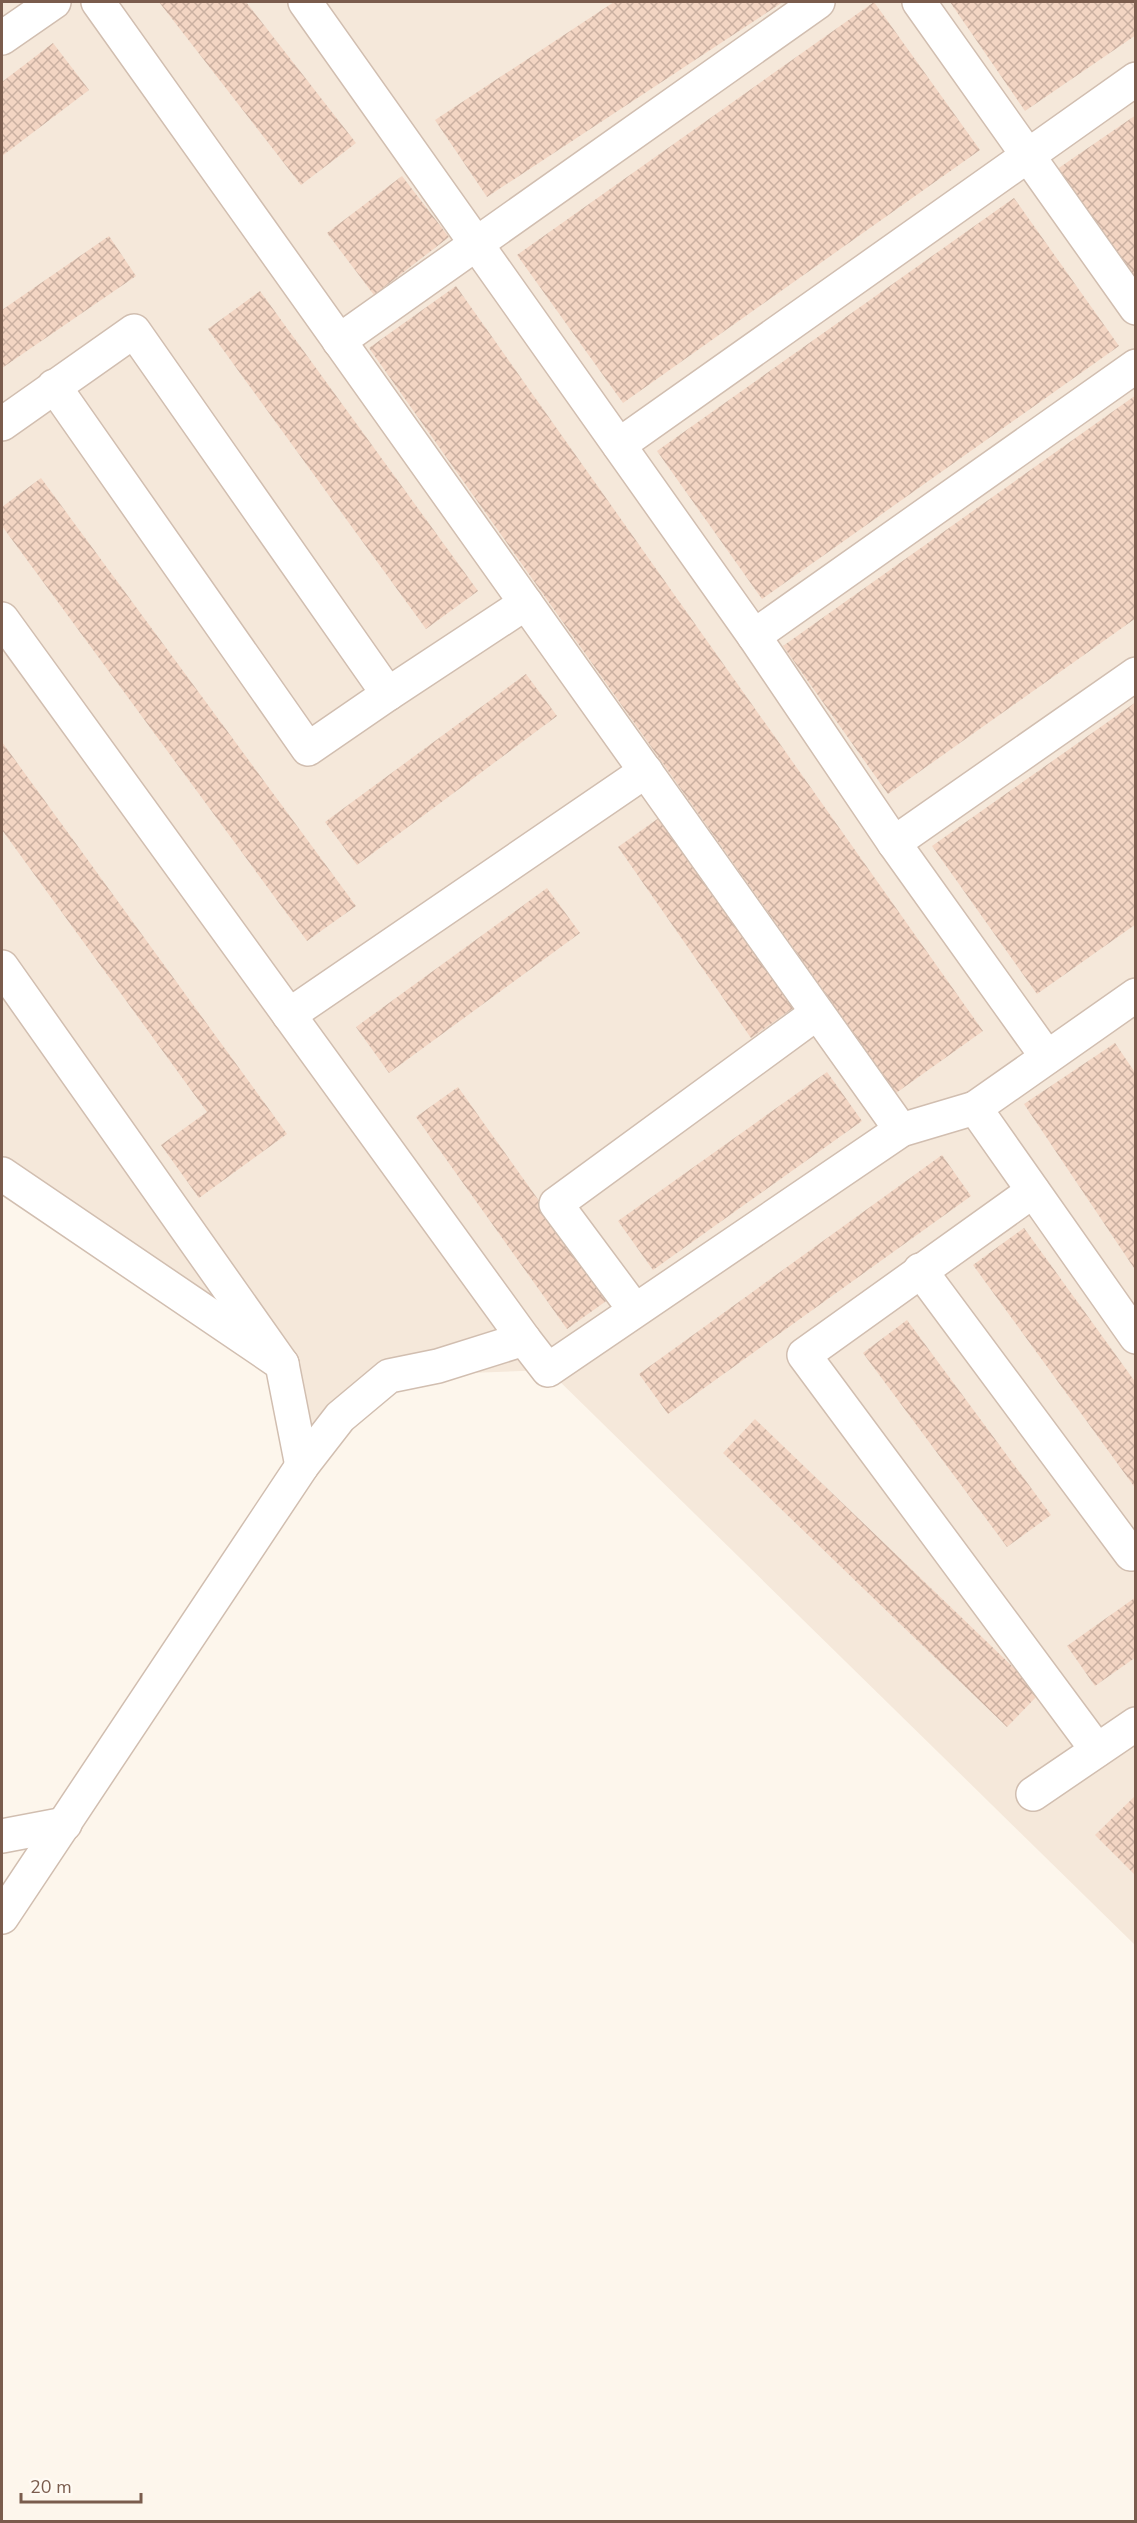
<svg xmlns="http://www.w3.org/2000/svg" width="1137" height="2523" font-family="'Nunito Sans',sans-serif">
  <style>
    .residential { fill: #f5e8da }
    .building { fill: url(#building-cross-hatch) }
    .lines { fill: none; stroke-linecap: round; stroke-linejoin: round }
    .street-casing { stroke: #d1beb0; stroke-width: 36 }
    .street { stroke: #fff; stroke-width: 33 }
  </style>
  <defs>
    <pattern id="building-cross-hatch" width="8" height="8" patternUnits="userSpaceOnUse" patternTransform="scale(1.5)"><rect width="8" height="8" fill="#f3d5c3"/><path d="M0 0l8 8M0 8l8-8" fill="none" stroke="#cab0a1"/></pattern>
  </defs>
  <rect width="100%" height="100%" fill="#fdf6ec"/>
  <!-- residential -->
  <path class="residential" d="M2,2H1135V1945L548,1370L389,1376L302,1466L282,1363L2,1172Z"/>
  <!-- building -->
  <g class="building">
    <path d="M159,2H246L356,143L301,185Z"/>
    <path d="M614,2H783L487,197L435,120Z"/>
    <path d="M874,2L980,150L623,403L517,255Z"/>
    <path d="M950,2H1136V35L1025,111Z"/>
    <path d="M53,43L89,90L2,156V82Z"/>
    <path d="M1136,115V298L1050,174Z"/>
    <path d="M402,176L449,237L374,295L327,233Z"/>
    <path d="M1014,198L1119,346L762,599L657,451Z"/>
    <path d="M109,236L136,276L2,368V310Z"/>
    <path d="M456,286L983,1031L896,1093L369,348Z"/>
    <path d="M260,291L478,591L426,629L208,329Z"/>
    <path d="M1136,395V618L888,794L783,646Z"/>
    <path d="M41,478L356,906L307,941L2,526V507Z"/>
    <path d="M526,674L557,716L357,865L325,822Z"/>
    <path d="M1136,702V924L1037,994L932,846Z"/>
    <path d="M2,742L287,1134L199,1198L161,1145L207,1112L2,830Z"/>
    <path d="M663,815L796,1006L751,1038L618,847Z"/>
    <path d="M547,888L580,933L389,1073L356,1027Z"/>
    <path d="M1115,1043L1136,1074V1271L1024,1104Z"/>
    <path d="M827,1072L862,1121L653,1270L618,1221Z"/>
    <path d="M458,1087L609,1299L567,1329L416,1117Z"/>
    <path d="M942,1155L971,1196L668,1414L639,1374Z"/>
    <path d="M1024,1228L1136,1383V1489L973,1265Z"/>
    <path d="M907,1320L1051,1515L1007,1547L863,1353Z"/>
    <path d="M755,1419L1040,1693L1007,1727L723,1453Z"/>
    <path d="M1136,1597V1657L1095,1686L1067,1646Z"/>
    <path d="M1136,1795V1876L1095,1835Z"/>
  </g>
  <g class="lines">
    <!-- street casing -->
    <g class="street-casing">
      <g id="street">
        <path d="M98,2L901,1130"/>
        <path d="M305,2L754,636L894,843L1047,1057"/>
        <path d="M919,2L1136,308"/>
        <path d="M2,38L54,2"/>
        <path d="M339,341L818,2"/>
        <path d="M54,386L308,749L388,694"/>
        <path d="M2,424L134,331L388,694L526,603"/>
        <path d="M619,445L1136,79"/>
        <path d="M2,619L524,1339"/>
        <path d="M754,636L1136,366"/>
        <path d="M894,843L1136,674"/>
        <path d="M2,967L282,1364"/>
        <path d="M1136,995L975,1108L1136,1337"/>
        <path d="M289,1015L646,771"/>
        <path d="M2,1174L282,1364L302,1466"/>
        <path d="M1033,1191L804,1355L1097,1750"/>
        <path d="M920,1270L1131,1554"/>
        <path d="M634,1309L556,1204L817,1013"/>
        <path d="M1033,1794L1136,1724"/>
        <path d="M2,1836L65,1824"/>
        <path d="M2,1917L302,1466L340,1417L389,1376L438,1366L524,1339L548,1370L901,1130L975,1108"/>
      </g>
    </g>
    <!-- street -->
    <use href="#street" class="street"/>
  </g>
  <!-- border -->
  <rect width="1137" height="2523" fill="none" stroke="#7a5c4d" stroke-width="6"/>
  <!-- scale -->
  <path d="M21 2493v9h120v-9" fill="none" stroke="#7a5c4d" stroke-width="3"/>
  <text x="30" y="2493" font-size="18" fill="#7a5c4d" stroke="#fffaf3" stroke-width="4.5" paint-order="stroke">20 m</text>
</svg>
